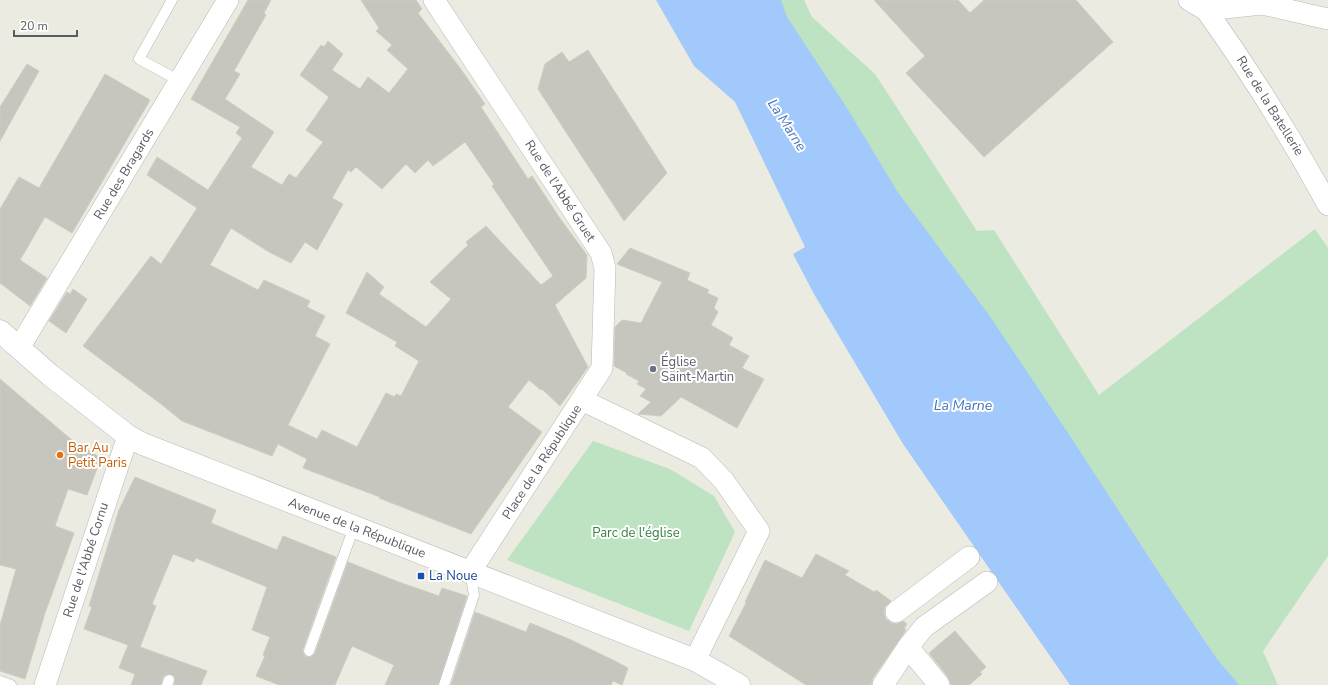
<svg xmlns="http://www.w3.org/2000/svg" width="1328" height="685" font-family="'Nunito Sans',sans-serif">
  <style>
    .green { fill: #bde3c2 }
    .water { fill: #a1c9fb }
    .building { fill: #c6c5be; stroke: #d0cdbf; fill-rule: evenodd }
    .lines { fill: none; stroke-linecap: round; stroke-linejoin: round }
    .service-casing { stroke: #b6b8bd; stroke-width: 11 }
    .minor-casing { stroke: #b6b8bd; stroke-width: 22 }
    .secondary-casing { stroke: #b6b9bf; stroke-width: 23 }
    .service { stroke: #fff; stroke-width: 10 }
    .minor { stroke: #fff; stroke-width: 21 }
    .secondary { stroke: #fff; stroke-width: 22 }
    .worship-dot { fill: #6b7280; stroke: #fff; stroke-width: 1.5 }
    .food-dot { fill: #e8710a; stroke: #fff; stroke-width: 1.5 }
    .transit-dot { fill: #1a4fb4; stroke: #fff; stroke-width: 1.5 }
    .labels { text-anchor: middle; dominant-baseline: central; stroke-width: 4; stroke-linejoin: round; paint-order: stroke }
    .street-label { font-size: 13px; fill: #595c61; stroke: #fff }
    .worship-label { font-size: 13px; fill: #5b616d; stroke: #fff; text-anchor: start }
    .food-label { font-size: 13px; fill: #c56008; stroke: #fff; text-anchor: start }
    .park-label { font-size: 13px; fill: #378244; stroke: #fff }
    .transit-label { font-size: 13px; fill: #164399; stroke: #fff; text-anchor: start }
    .water-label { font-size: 14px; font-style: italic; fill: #4571bd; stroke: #fff }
  </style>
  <rect width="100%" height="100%" fill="#ecebe1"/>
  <!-- green -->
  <g class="green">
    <path d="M751,0H804L812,17L875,74L977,231L994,230L1099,395L1315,229L1328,248V556L1263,651L1278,685H1175Z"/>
    <path d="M593,441L670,469L714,496L735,532L689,631L507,560Z"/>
  </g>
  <!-- water -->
  <path class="water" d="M656,0H781L787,17L847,108L897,191L989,315L1070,436L1167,585L1217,659L1239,685H1070L903,444L814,294L793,254L805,247L735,102L694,66Z"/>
  <!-- building -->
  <g class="building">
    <path d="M248,0H271L264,13L266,15L234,71L240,74L225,99L274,132L251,167L282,185L289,174L296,178L323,142L306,130L329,97L300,75L321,45L324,47L328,41L343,54L332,70L360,89L368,77L389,93L408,69L387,50L392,45L376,31L379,28L361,0H416L422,9L418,13L460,68L485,104L481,107L528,179L532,176L561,220L587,255L586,278L555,305L588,367L560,406L542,389L541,390L529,380L508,407L542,432L471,534L379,498L380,497L303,468L307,459L278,444L272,456L182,421L161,404L83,346L151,256L161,264L197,208L147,175L157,157L208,190L242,138L236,133L240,127L191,99ZM465,142L494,184L492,186L553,276L541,285L486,226L466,242L468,245L430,282L451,299L426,327L379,294L384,287L367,272L346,313L397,342L395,346L419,361L401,396L396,394L395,397L386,393L357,447L322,430L317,439L288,425L330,344L315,336L325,316L307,307L310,301L264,280L258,290L210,265L231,228L269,252L291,263L305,242L317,250L343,204L332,198L348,170L351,172L356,167L382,189L406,164L415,173L428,160L433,166Z"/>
    <path d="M874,0H958L970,13L984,0H1076L1113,42L984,157L906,73L925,56Z"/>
    <path d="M588,50L667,173L624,221L538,89L545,64L562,52L569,62Z"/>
    <path d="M27,64L39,71L0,141V107Z"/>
    <path d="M105,74L150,100L72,233L45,217L20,260L47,278L30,306L0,283V209L19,177L39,188Z"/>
    <path d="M630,248L690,273L687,280L709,290L707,293L718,298L714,308L718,312L711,325L733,338L729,345L749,356L742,368L764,379L737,428L681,397L661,416L638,414L651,402L640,396L646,389L637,384L639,381L626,374L627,373L614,366L615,327L622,320L641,323L662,282L617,264Z"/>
    <path d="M73,289L87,299L66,333L49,321L67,292L70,294Z"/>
    <path d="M0,379L73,441L101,458L87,495L68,489L55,526L74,533L45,613L25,679L0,671V625L16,569L0,565Z"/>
    <path d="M135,477L216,510L211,523L277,550L283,536L336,557L303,649V653L306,657H311L315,653L348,562L396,581L439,596L442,588L467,596L438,685H385L394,665L352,646L335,685H279L256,676L265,656L263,655L270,637L252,630L267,587L196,558L194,562L173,554L152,604L156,606L140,647L207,671L201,685H174L175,679L174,676L168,674L163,677L161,685H131L135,674L119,668L128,645L84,629L92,607L89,606L119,510Z"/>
    <path d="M816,554L849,571L845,575L874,592L876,590L891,601L885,607L884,613L886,619L891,623L897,624L903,621L907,624L904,628L906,630L873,678L871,685H806L729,636L746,603L745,602L765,560L802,578Z"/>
    <path d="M475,612L526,632L530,623L569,639L615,661L628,668L622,685L613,681L611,685H451Z"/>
    <path d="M955,631L986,667L980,672L982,674L969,685H951L948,677L929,653Z"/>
  </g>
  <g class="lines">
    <!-- service casing -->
    <g class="service-casing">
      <g id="service">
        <path d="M172,0L139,59L180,81"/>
        <path d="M309,651L354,527"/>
        <path d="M0,681L11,685"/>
        <path d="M167,685L169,680"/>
        <path d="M444,685L474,595L470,572"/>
      </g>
    </g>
    <!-- minor casing -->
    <g class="minor-casing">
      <g id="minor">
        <path d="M434,0L601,253L605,268L602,368L470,572"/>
        <path d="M1189,0L1206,10L1262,4L1328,19"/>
        <path d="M1206,10C1251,73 1291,137 1328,205"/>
        <path d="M19,348L228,0"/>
        <path d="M582,400L702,458L724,481L759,531L695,660"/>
        <path d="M896,612L969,557"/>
        <path d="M908,647L939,685"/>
        <path d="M45,685L128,436"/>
        <path d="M883,685L908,647L924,627L987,582"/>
      </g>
    </g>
    <!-- secondary casing -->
    <g class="secondary-casing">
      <path id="secondary" d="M0,331L50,375L128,436L143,444L664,648L695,660L739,685"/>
    </g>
    <!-- service -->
    <use href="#service" class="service"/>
    <!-- minor -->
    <use href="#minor" class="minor"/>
    <!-- secondary -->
    <use href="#secondary" class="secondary"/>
  </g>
  <!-- markers -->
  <circle class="worship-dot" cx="653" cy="369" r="4"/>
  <circle class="food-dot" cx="60" cy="455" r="4"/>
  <rect class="transit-dot" x="417" y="572" width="8" height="8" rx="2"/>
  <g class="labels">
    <!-- street labels -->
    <g class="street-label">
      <text transform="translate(1270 106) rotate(58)">Rue de la Batellerie</text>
      <text transform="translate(124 174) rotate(-59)">Rue des Bragards</text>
      <text transform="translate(560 191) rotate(57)">Rue de l'Abbé Gruet</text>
      <text transform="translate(542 462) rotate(-57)">Place de la République</text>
      <text transform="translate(357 528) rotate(21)">Avenue de la République</text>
      <text transform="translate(86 560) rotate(-72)">Rue de l'Abbé Cornu</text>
    </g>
    <!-- worship labels -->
    <g class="worship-label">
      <text x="661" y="362">Église<tspan x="661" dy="15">Saint-Martin</tspan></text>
    </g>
    <!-- food labels -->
    <g class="food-label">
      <text x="68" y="448">Bar Au<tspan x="68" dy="15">Petit Paris</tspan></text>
    </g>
    <!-- park labels -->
    <g class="park-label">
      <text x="636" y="533">Parc de l'église</text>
    </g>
    <!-- transit labels -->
    <g class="transit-label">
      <text x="429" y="576">La Noue</text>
    </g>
    <!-- water labels -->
    <g class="water-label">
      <text transform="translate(787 125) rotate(57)">La Marne</text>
      <text x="963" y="405">La Marne</text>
    </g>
  </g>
  <!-- scale -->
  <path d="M14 30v6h63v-6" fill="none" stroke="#595c61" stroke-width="2"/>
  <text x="20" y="30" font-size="12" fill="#595c61" stroke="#ffffff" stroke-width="3" paint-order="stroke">20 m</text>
</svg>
